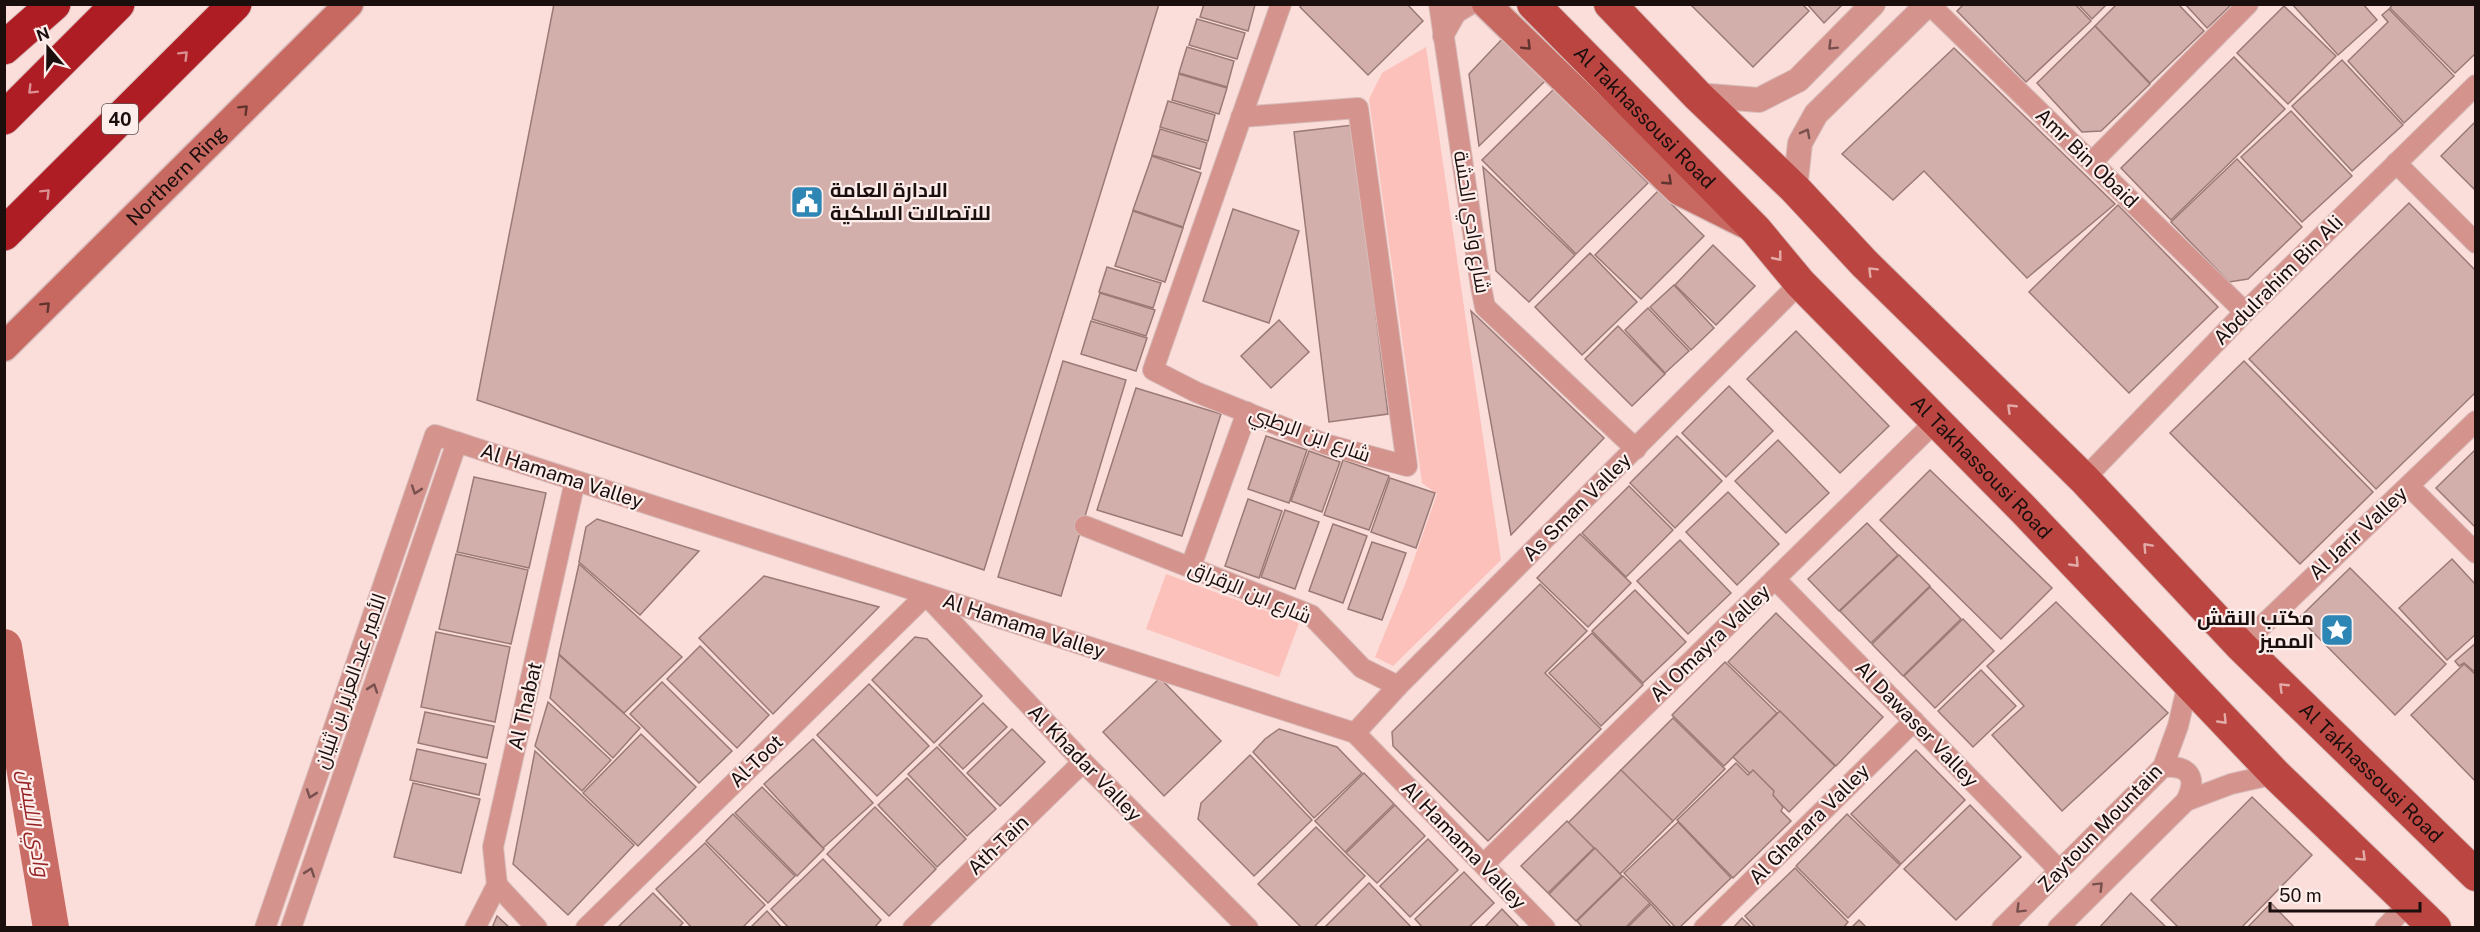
<svg xmlns="http://www.w3.org/2000/svg" width="2480" height="932" font-family="'Public Sans',Cairo,sans-serif">
  <style>
    .green { fill: #fcc1bb }
    .lines { fill: none; stroke-linecap: round; stroke-linejoin: round }
    .river { stroke: #c96c65; stroke-width: 36 }
    .building { fill: #d3afab; stroke: #9b7a76; stroke-width: 1.5 }
    .minor-casing { stroke: #d7bcb9; stroke-width: 22 }
    .tertiary-casing { stroke: #d7bcb9; stroke-width: 26 }
    .secondary-casing { stroke: #d7bcb9; stroke-width: 31 }
    .primary-casing { stroke: #d7bcb9; stroke-width: 34 }
    .motorway-casing { stroke: #d7bcb9; stroke-width: 35 }
    .minor { stroke: #d5938d; stroke-width: 20 }
    .tertiary { stroke: #d5938d; stroke-width: 24 }
    .secondary { stroke: #c76861; stroke-width: 28 }
    .primary { stroke: #bb4641; stroke-width: 32 }
    .motorway { stroke: #af1d24; stroke-width: 33 }
    .oneway { stroke: #60332f }
    .oneway2 { stroke: #78514e }
    .oneway3 { stroke: #da9092 }
    .oneway4 { stroke: #e3aba8 }
    .labels { text-anchor: middle; dominant-baseline: central; stroke-width: 4.5; stroke-linejoin: round; paint-order: stroke }
    .shield { fill: #fdeeec; stroke: #5f5251; stroke-width: 1.5 }
    .shield-label { font-size: 18px; font-weight: bold; fill: #1b0f0e }
    .street-label { font-size: 20px; fill: #1b0f0e; stroke: #fdeeec }
    .poi-label { font-size: 20px; font-weight: bold; fill: #1b0f0e; stroke: #fdeeec; text-anchor: start }
    .water-label { font-size: 21px; font-style: italic; fill: #962425; stroke: #fdeeec }
  </style>
  <rect width="100%" height="100%" fill="#fbddda"/>
  <!-- green -->
  <g class="green">
    <path d="M1426,47L1501,560L1393,666L1375,657L1406,582L1437,494L1422,483L1369,99L1382,73Z"/>
    <path d="M1166,574L1299,623L1279,677L1146,629Z"/>
  </g>
  <g class="lines">
    <!-- river -->
    <path class="river" d="M4,647L51,928"/>
  </g>
  <!-- building -->
  <g class="building">
    <path d="M554,4H1159L984,570L477,400Z"/>
    <path d="M1204,4H1253L1255,5L1248,31L1200,17Z"/>
    <path d="M1303,4H1407L1423,21L1368,75L1300,7Z"/>
    <path d="M1690,4H1802L1809,11L1753,67Z"/>
    <path d="M1807,4H1843L1824,23Z"/>
    <path d="M1964,4H2075L2091,21L2026,82L1957,11Z"/>
    <path d="M2078,4H2107L2092,19Z"/>
    <path d="M2117,4H2178L2204,31L2150,83L2095,26Z"/>
    <path d="M2185,4H2232L2207,28Z"/>
    <path d="M2292,4H2363L2377,20L2338,55Z"/>
    <path d="M2393,4H2476V53L2455,73L2390,8Z"/>
    <path d="M2284,6L2336,56L2288,104L2237,53Z"/>
    <path d="M2389,9L2454,76L2404,123L2348,61L2388,22L2382,15Z"/>
    <path d="M1197,19L1245,33L1237,59L1189,45Z"/>
    <path d="M2095,26L2150,84L2101,131L2082,132L2037,83Z"/>
    <path d="M1505,36L1547,79L1479,146L1469,74Z"/>
    <path d="M1187,47L1234,61L1227,87L1179,73Z"/>
    <path d="M1954,48L2115,204L2027,278L1924,171L1893,200L1842,154Z"/>
    <path d="M2234,57L2285,109L2171,220L2121,168Z"/>
    <path d="M2342,60L2403,125L2352,171L2292,106Z"/>
    <path d="M1179,74L1227,88L1219,114L1172,100Z"/>
    <path d="M1554,89L1648,183L1576,254L1482,160Z"/>
    <path d="M1168,101L1215,115L1208,141L1160,127Z"/>
    <path d="M2291,111L2352,176L2302,222L2241,157Z"/>
    <path d="M2476,121V191L2441,156Z"/>
    <path d="M1353,125L1388,414L1329,422L1294,132Z"/>
    <path d="M1160,129L1207,143L1200,169L1152,155Z"/>
    <path d="M1152,156L1201,173L1183,227L1133,210Z"/>
    <path d="M2237,159L2302,227L2248,279L2229,282L2171,222Z"/>
    <path d="M1483,167L1575,255L1529,302L1496,271Z"/>
    <path d="M1658,191L1704,236L1641,299L1595,255Z"/>
    <path d="M2409,203L2476,271V392L2376,489L2249,359Z"/>
    <path d="M2118,205L2218,307L2129,393L2029,292Z"/>
    <path d="M1233,209L1299,231L1269,323L1203,301Z"/>
    <path d="M1133,211L1183,228L1165,282L1115,266Z"/>
    <path d="M1713,245L1755,286L1716,325L1675,285Z"/>
    <path d="M1590,253L1637,302L1582,355L1535,307Z"/>
    <path d="M1107,267L1161,283L1153,308L1099,292Z"/>
    <path d="M1674,285L1714,328L1691,350L1650,307Z"/>
    <path d="M1100,293L1155,310L1146,336L1092,319Z"/>
    <path d="M1648,308L1689,351L1665,373L1625,330Z"/>
    <path d="M1471,311L1604,438L1511,535Z"/>
    <path d="M1279,320L1309,352L1271,388L1241,356Z"/>
    <path d="M1091,321L1147,338L1136,371L1081,354Z"/>
    <path d="M1618,326L1665,374L1632,406L1585,359Z"/>
    <path d="M1796,331L1889,426L1840,473L1747,379Z"/>
    <path d="M1063,361L1126,380L1061,596L998,577Z"/>
    <path d="M2244,361L2373,492L2300,564L2170,433Z"/>
    <path d="M1729,386L1773,431L1726,477L1682,433Z"/>
    <path d="M1136,388L1221,414L1182,536L1097,510Z"/>
    <path d="M1266,436L1307,450L1289,503L1248,489Z"/>
    <path d="M1677,436L1722,481L1675,528L1630,483Z"/>
    <path d="M1778,440L1829,493L1786,533L1735,481Z"/>
    <path d="M2476,449V528L2436,488Z"/>
    <path d="M1309,451L1340,462L1322,512L1291,501Z"/>
    <path d="M1343,460L1389,476L1369,530L1324,515Z"/>
    <path d="M1930,470L2052,588L2001,639L1880,520Z"/>
    <path d="M474,477L546,493L529,568L457,552Z"/>
    <path d="M1390,478L1435,493L1416,548L1371,532Z"/>
    <path d="M1629,486L1673,530L1626,577L1582,533Z"/>
    <path d="M1728,492L1779,544L1737,585L1686,532Z"/>
    <path d="M1248,499L1282,511L1259,578L1225,566Z"/>
    <path d="M1285,510L1319,522L1295,589L1261,577Z"/>
    <path d="M597,519L699,551L640,615L579,562L586,527Z"/>
    <path d="M1867,523L1898,555L1839,611L1808,579Z"/>
    <path d="M1333,524L1367,536L1343,603L1309,591Z"/>
    <path d="M1580,534L1631,583L1588,627L1537,578Z"/>
    <path d="M1680,540L1731,593L1688,634L1637,581Z"/>
    <path d="M1372,542L1406,553L1382,620L1348,609Z"/>
    <path d="M456,554L528,570L511,644L439,629Z"/>
    <path d="M1899,555L1930,586L1871,643L1840,611Z"/>
    <path d="M2452,559L2476,585V634L2447,660L2399,608Z"/>
    <path d="M579,564L682,657L624,713L559,654Z"/>
    <path d="M2350,568L2446,664L2395,715L2299,618Z"/>
    <path d="M764,576L879,607L773,714L699,638Z"/>
    <path d="M1540,584L1587,631L1545,673L1601,729L1488,841L1393,746L1392,732Z"/>
    <path d="M1930,587L1961,619L1903,676L1872,644Z"/>
    <path d="M1635,590L1686,642L1643,683L1592,631Z"/>
    <path d="M2056,602L2168,713L2062,811L1992,735L2024,706L1987,666Z"/>
    <path d="M1776,613L1883,717L1836,766L1728,662Z"/>
    <path d="M1963,619L1994,651L1935,708L1904,676Z"/>
    <path d="M436,632L510,647L495,722L421,707Z"/>
    <path d="M1592,633L1643,685L1601,726L1549,673Z"/>
    <path d="M915,637L927,639L982,696L934,743L872,680Z"/>
    <path d="M2476,643V673L2464,663L2459,666L2455,661Z"/>
    <path d="M700,646L769,715L737,748L667,679Z"/>
    <path d="M559,655L640,728L613,758L550,698Z"/>
    <path d="M1725,662L1777,713L1724,766L1672,715Z"/>
    <path d="M2464,664L2476,675V782L2411,715Z"/>
    <path d="M1981,670L2016,706L1973,747L1938,711Z"/>
    <path d="M1160,678L1221,741L1164,796L1103,732Z"/>
    <path d="M662,682L732,751L699,783L630,714Z"/>
    <path d="M869,684L929,746L877,796L817,735Z"/>
    <path d="M548,702L611,760L582,791L535,746Z"/>
    <path d="M983,703L1007,727L963,769L939,745Z"/>
    <path d="M1780,711L1835,766L1789,812L1733,757Z"/>
    <path d="M425,712L494,726L487,758L418,743Z"/>
    <path d="M1673,718L1725,769L1672,822L1620,771Z"/>
    <path d="M1012,729L1045,762L1000,806L967,773Z"/>
    <path d="M1279,729L1337,747L1362,773L1314,818L1253,752L1265,739Z"/>
    <path d="M641,734L696,787L638,846L583,793Z"/>
    <path d="M813,739L873,803L823,848L764,784Z"/>
    <path d="M937,747L996,809L967,836L908,774Z"/>
    <path d="M417,749L486,764L479,795L410,780Z"/>
    <path d="M1916,750L1965,800L1901,864L1851,814Z"/>
    <path d="M535,751L634,845L568,915L513,864Z"/>
    <path d="M1250,755L1312,820L1254,876L1198,819L1201,803Z"/>
    <path d="M1736,763L1748,775L1753,770L1774,791L1773,795L1783,807L1781,811L1791,821L1733,878L1677,820Z"/>
    <path d="M1621,770L1673,821L1620,874L1568,823Z"/>
    <path d="M1364,773L1394,804L1345,852L1315,821Z"/>
    <path d="M907,778L966,839L937,867L878,805Z"/>
    <path d="M413,783L480,799L461,873L394,857Z"/>
    <path d="M762,787L824,849L797,876L735,813Z"/>
    <path d="M2252,797L2312,855L2241,928H2179L2151,900Z"/>
    <path d="M1395,805L1425,836L1377,883L1346,853Z"/>
    <path d="M1970,805L2021,857L1956,920L1904,869Z"/>
    <path d="M875,807L936,869L889,916L827,854Z"/>
    <path d="M733,814L795,876L768,903L706,841Z"/>
    <path d="M1847,814L1900,865L1848,918L1796,866Z"/>
    <path d="M1567,821L1594,848L1548,893L1521,866Z"/>
    <path d="M1678,822L1731,878L1679,928H1676L1624,873Z"/>
    <path d="M1316,827L1365,876L1313,928H1302L1258,884Z"/>
    <path d="M1428,839L1458,870L1410,917L1380,886Z"/>
    <path d="M705,843L765,905L742,928H692L656,889Z"/>
    <path d="M1595,848L1622,876L1576,921L1549,894Z"/>
    <path d="M823,859L881,920L874,928H789L771,909Z"/>
    <path d="M1795,868L1848,922L1843,928H1756L1745,916Z"/>
    <path d="M1464,872L1494,903L1468,928H1423L1415,919Z"/>
    <path d="M1623,876L1650,903L1625,928H1583L1577,921Z"/>
    <path d="M1369,883L1412,928H1324Z"/>
    <path d="M653,893L683,923L678,928H617Z"/>
    <path d="M2131,893L2167,928H2099Z"/>
    <path d="M2271,903L2295,928H2247Z"/>
    <path d="M1651,904L1672,928H1627Z"/>
    <path d="M1502,909L1520,928H1484Z"/>
    <path d="M767,911L782,928H750Z"/>
    <path d="M497,916L510,928H492Z"/>
    <path d="M1742,918L1752,928H1733Z"/>
    <path d="M1859,920L1867,928H1851Z"/>
  </g>
  <g class="lines">
    <!-- minor casing -->
    <g class="minor-casing">
      <g id="minor">
        <path d="M1439,4L1481,287L1485,307L1636,449"/>
        <path d="M1929,4L2245,312"/>
        <path d="M1443,36L1456,13L1471,4"/>
        <path d="M1241,117L1358,108L1407,466L1325,444L1196,392L1153,370L1281,4"/>
        <path d="M2092,162L2248,4"/>
        <path d="M2396,163L2476,243"/>
        <path d="M2084,479L2245,312L2476,85"/>
        <path d="M2409,486L2476,553"/>
        <path d="M1085,526L1311,615L1362,668L1398,686"/>
        <path d="M1191,566L1247,412"/>
        <path d="M1775,579L2059,870"/>
        <path d="M2241,646L2476,421"/>
        <path d="M1355,733L1398,686L1800,283"/>
        <path d="M2163,767C2189,765 2198,777 2186,801"/>
        <path d="M1484,864L1935,422"/>
        <path d="M497,885L537,928"/>
        <path d="M265,928L435,435L1355,733L1545,928"/>
        <path d="M291,928L457,442"/>
        <path d="M475,928L497,885L493,847L575,481"/>
        <path d="M586,928L926,595L1083,762L1248,928"/>
        <path d="M913,928L1083,762"/>
        <path d="M1704,928L1914,721"/>
        <path d="M2002,928L2163,767L2178,726L2188,683"/>
        <path d="M2058,928L2186,801L2231,784L2275,774"/>
        <path d="M2385,928L2409,903"/>
      </g>
    </g>
    <!-- tertiary casing -->
    <g class="tertiary-casing">
      <g id="tertiary">
        <path d="M1697,95L1759,100L1798,80L1873,4"/>
        <path d="M1795,189L1800,143L1816,114L1928,4"/>
      </g>
    </g>
    <!-- secondary casing -->
    <g class="secondary-casing">
      <g id="secondary">
        <path d="M1486,4L1679,191L1745,224"/>
        <path id="s1" d="M4,347L349,4"/>
      </g>
    </g>
    <!-- primary casing -->
    <g class="primary-casing">
      <g id="primary">
        <path id="s2" d="M1533,4L1756,230L1800,283L2024,510L2275,774L2435,928"/>
        <path id="s3" d="M1610,4L1697,95L1795,189L1864,263L2084,479L2241,646L2476,875"/>
      </g>
    </g>
    <!-- motorway casing -->
    <g class="motorway-casing">
      <g id="motorway">
        <path d="M4,48L54,4"/>
        <path d="M4,118L118,4"/>
        <path d="M4,234L235,4"/>
      </g>
    </g>
    <!-- minor -->
    <use href="#minor" class="minor"/>
    <!-- tertiary -->
    <use href="#tertiary" class="tertiary"/>
    <!-- secondary -->
    <use href="#secondary" class="secondary"/>
    <!-- primary -->
    <use href="#primary" class="primary"/>
    <!-- motorway -->
    <use href="#motorway" class="motorway"/>
  </g>
  <!-- one-way arrows -->
  <defs><path id="oneway-chevron" d="M-2-3.5L2.5 0L-2 3.5" fill="none" stroke-width="1.6" stroke-linecap="round" stroke-linejoin="round" transform="scale(1.5)"/></defs>
  <g class="oneway">
    <use href="#oneway-chevron" transform="translate(1527 46) rotate(45)"/>
    <use href="#oneway-chevron" transform="translate(244 109) rotate(-45)"/>
    <use href="#oneway-chevron" transform="translate(1668 181) rotate(43)"/>
    <use href="#oneway-chevron" transform="translate(46 306) rotate(-45)"/>
  </g>
  <g class="oneway2">
    <use href="#oneway-chevron" transform="translate(1832 46) rotate(135)"/>
    <use href="#oneway-chevron" transform="translate(1806 133) rotate(-62)"/>
    <use href="#oneway-chevron" transform="translate(416 490) rotate(109)"/>
    <use href="#oneway-chevron" transform="translate(373 688) rotate(-71)"/>
    <use href="#oneway-chevron" transform="translate(311 794) rotate(109)"/>
    <use href="#oneway-chevron" transform="translate(310 872) rotate(-71)"/>
    <use href="#oneway-chevron" transform="translate(2099 886) rotate(-45)"/>
    <use href="#oneway-chevron" transform="translate(2020 909) rotate(135)"/>
  </g>
  <g class="oneway3">
    <use href="#oneway-chevron" transform="translate(184 55) rotate(-45)"/>
    <use href="#oneway-chevron" transform="translate(32 90) rotate(135)"/>
    <use href="#oneway-chevron" transform="translate(46 193) rotate(-45)"/>
  </g>
  <g class="oneway4">
    <use href="#oneway-chevron" transform="translate(1778 257) rotate(51)"/>
    <use href="#oneway-chevron" transform="translate(1872 271) rotate(-135)"/>
    <use href="#oneway-chevron" transform="translate(2011 408) rotate(-136)"/>
    <use href="#oneway-chevron" transform="translate(2147 547) rotate(-133)"/>
    <use href="#oneway-chevron" transform="translate(2075 563) rotate(46)"/>
    <use href="#oneway-chevron" transform="translate(2283 687) rotate(-136)"/>
    <use href="#oneway-chevron" transform="translate(2223 720) rotate(46)"/>
    <use href="#oneway-chevron" transform="translate(2362 857) rotate(44)"/>
  </g>
  <!-- icons -->
  <defs>
    <g id="civic-square" transform="scale(1.725)"><rect x="-9" y="-9" width="18" height="18" rx="4" fill="#2d86b4" stroke="#fdeeec"/><path d="M-.6-6.5H3V-4.5H.6V-3L4-1V1h2V6H-6V1h2V-1L-.6-3ZM-1.2 2.5V6h2.4V2.5Z" fill="#fff"/></g>
    <g id="sight-square" transform="scale(1.725)"><rect x="-9" y="-9" width="18" height="18" rx="4" fill="#2d86b4" stroke="#fdeeec"/><path d="M0-6L1.8-2.2L6-1.7L2.9 1.2L3.7 5.4L0 3.3L-3.7 5.4L-2.9 1.2L-6-1.7L-1.8-2.2Z" fill="#fff"/></g>
  </defs>
  <g fill-rule="evenodd">
    <use href="#civic-square" x="807" y="202"/>
    <use href="#sight-square" x="2337" y="630"/>
  </g>
  <g class="labels">
    <!-- shield labels -->
    <rect class="shield" x="102" y="104" width="36" height="30" rx="4.5"/>
    <g class="shield-label">
      <text x="120" y="119">40</text>
    </g>
    <!-- street labels -->
    <g class="street-label">
      <text stroke="none"><textPath href="#s2" startOffset="159">Al Takhassousi Road</textPath></text>
      <text transform="translate(2087 158) rotate(44)">Amr Bin Obaid</text>
      <text stroke="none"><textPath href="#s1" startOffset="243">Northern Ring</textPath></text>
      <text transform="translate(1472 222) rotate(81)">شارع وادي الحشة</text>
      <text transform="translate(2278 280) rotate(-45)">Abdulrahim Bin Ali</text>
      <text transform="translate(1310 434) rotate(20)">شارع ابن الرطبي</text>
      <text stroke="none"><textPath href="#s2" startOffset="645">Al Takhassousi Road</textPath></text>
      <text transform="translate(562 476) rotate(18)">Al Hamama Valley</text>
      <text transform="translate(1577 507) rotate(-45)">As Sman Valley</text>
      <text transform="translate(2358 533) rotate(-43)">Al Jarir Valley</text>
      <text transform="translate(1250 592) rotate(23)">شارع ابن الرقراق</text>
      <text transform="translate(1024 626) rotate(18)">Al Hamama Valley</text>
      <text transform="translate(1710 643) rotate(-44)">Al Omayra Valley</text>
      <text transform="translate(350 681) rotate(-71)">الأمير عبدالعزيز بن ثنيان</text>
      <text transform="translate(525 706) rotate(-77)">Al Thabat</text>
      <text transform="translate(1917 724) rotate(46)">Al Dawaser Valley</text>
      <text transform="translate(756 761) rotate(-44)">Al-Toot</text>
      <text transform="translate(1085 763) rotate(46)">Al Khadar Valley</text>
      <text stroke="none"><textPath href="#s3" startOffset="1082">Al Takhassousi Road</textPath></text>
      <text transform="translate(1809 824) rotate(-45)">Al Gharara Valley</text>
      <text transform="translate(2100 828) rotate(-46)">Zaytoun Mountain</text>
      <text transform="translate(998 845) rotate(-44)">Ath-Tain</text>
      <text transform="translate(1464 845) rotate(46)">Al Hamama Valley</text>
    </g>
    <!-- poi labels -->
    <g class="poi-label">
      <text x="830" y="190">الادارة العامة<tspan x="830" dy="23">للاتصالات السلكية</tspan></text>
      <text x="2314" y="618" text-anchor="end">مكتب النقش<tspan x="2314" dy="23">المميز</tspan></text>
    </g>
    <!-- water labels -->
    <g class="water-label">
      <text transform="translate(34 823) rotate(81)">وادي الليسن</text>
    </g>
  </g>
  <!-- border -->
  <rect width="2480" height="932" fill="none" stroke="#1b0f0e" stroke-width="12"/>
  <!-- north arrow -->
  <g transform="translate(48 48) rotate(340)" stroke="#fdeeec" stroke-width="4.5" paint-order="stroke">
  <path d="M0-4.5L10 22L0 15L-10 22Z" fill="#1b0f0e"/>
  <text y="-9" font-size="16" font-weight="bold" text-anchor="middle" fill="#1b0f0e">N</text>
  </g>
  <!-- scale -->
  <path d="M2270 902v9h150v-9" fill="none" stroke="#1b0f0e" stroke-width="3"/>
  <text x="2279" y="902" font-size="18" fill="#1b0f0e" stroke="#fdeeec" stroke-width="4.5" paint-order="stroke">50 m</text>
</svg>
